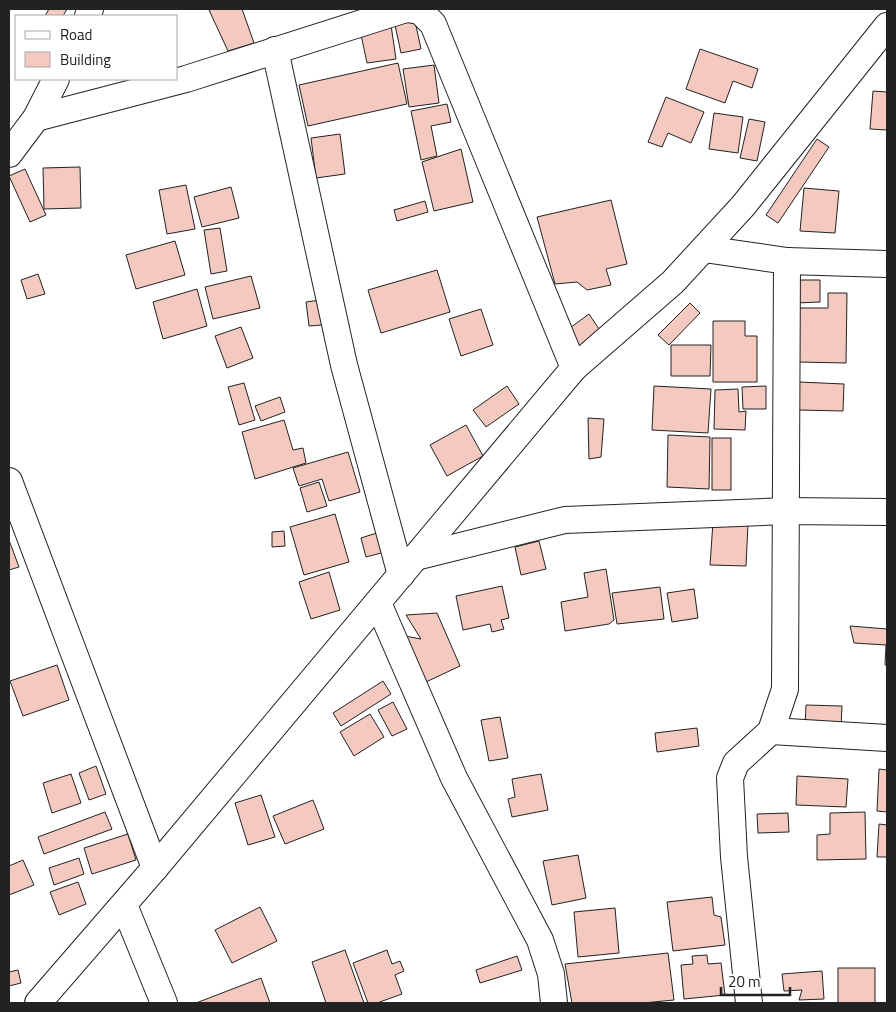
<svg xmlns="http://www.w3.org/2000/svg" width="896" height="1012" font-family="'Titillium Web',sans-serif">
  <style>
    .building { fill: #f3c9c0; stroke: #222 }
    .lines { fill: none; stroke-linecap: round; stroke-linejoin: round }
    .minor-casing { stroke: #222; stroke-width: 28 }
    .minor { stroke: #fff; stroke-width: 26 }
  </style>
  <rect width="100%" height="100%" fill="#fff"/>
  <!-- building -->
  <g class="building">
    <path d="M49,9H67L63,16H45Z"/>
    <path d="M214,9H242L254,43L228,51L209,10Z"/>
    <path d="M415,21L421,49L401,53L395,25Z"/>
    <path d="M391,25L396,59L367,63L360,30Z"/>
    <path d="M700,49L758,69L752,88L733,81L725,103L686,89Z"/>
    <path d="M398,63L407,104L308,126L299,85Z"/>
    <path d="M434,65L439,103L409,107L403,69Z"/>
    <path d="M873,91L887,92V130L870,129Z"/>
    <path d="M666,97L704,112L691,143L668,133L662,147L648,142Z"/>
    <path d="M447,104L451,122L431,126L437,156L421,160L411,111Z"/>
    <path d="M714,113L743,117L738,153L709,149Z"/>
    <path d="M749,119L765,122L757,161L740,158Z"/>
    <path d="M340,134L345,174L316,178L311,138Z"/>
    <path d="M817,139L829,147L778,223L766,215Z"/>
    <path d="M461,149L473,202L434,211L422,162Z"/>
    <path d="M80,167L81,208L44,209L43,168Z"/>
    <path d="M25,169L46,215L30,222L9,176Z"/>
    <path d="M186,185L195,229L167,234L159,190Z"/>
    <path d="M231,187L239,218L202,227L194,197Z"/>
    <path d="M804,188L839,191L835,233L800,231Z"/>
    <path d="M611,200L627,264L606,269L611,285L587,290L577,282L555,284L537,217Z"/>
    <path d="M425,201L428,212L397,221L394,210Z"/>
    <path d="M220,228L227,271L211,274L204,230Z"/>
    <path d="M175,241L185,275L136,289L126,255Z"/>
    <path d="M437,270L450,312L381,333L368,290Z"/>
    <path d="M38,274L45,294L27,299L21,280Z"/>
    <path d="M251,276L260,308L213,319L205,287Z"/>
    <path d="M796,280H820V302L796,303Z"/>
    <path d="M197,289L207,326L163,339L153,302Z"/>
    <path d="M828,293H847L846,363L798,362L799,308H828Z"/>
    <path d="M320,300L322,325L309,326L306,302Z"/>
    <path d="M690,303L700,313L669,345L658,335Z"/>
    <path d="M481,309L493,345L461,356L449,319Z"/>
    <path d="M589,314L601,332L575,351L563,333Z"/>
    <path d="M713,321H745V336H757V382H713Z"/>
    <path d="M241,327L253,358L227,368L215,336Z"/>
    <path d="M671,345H711L710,376H671Z"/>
    <path d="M799,382L844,384L843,411L798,410Z"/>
    <path d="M244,383L255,420L239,425L228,387Z"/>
    <path d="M507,386L519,404L486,427L473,410Z"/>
    <path d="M654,386L711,389L708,433L652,430Z"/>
    <path d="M766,386V409H743L742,387Z"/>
    <path d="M738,389L739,412L746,411L745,430L714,429L715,390Z"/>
    <path d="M280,397L285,412L261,421L255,406Z"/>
    <path d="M588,418L604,419L601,457L589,459Z"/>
    <path d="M284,420L293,450L303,448L306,463L255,479L242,432Z"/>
    <path d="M466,425L483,456L447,476L430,445Z"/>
    <path d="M668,435L710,437L709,489L667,487Z"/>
    <rect x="712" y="438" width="19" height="52"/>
    <path d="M348,452L360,492L329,501L322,479L299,486L293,468Z"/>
    <path d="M319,482L327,506L307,512L300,488Z"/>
    <path d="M335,514L349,562L304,575L290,527Z"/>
    <path d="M713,522L748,524L746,566L710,565Z"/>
    <path d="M284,531L285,546L272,547V532Z"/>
    <path d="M383,531L389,551L366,557L361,538Z"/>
    <path d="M9,540L19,567L9,570Z"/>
    <path d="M539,541L546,569L521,575L515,547Z"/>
    <path d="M606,569L614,620L609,624L565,631L561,602L588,597L584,573Z"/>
    <path d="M329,572L340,610L311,619L299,582Z"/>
    <path d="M502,586L509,618L501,620L504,629L492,632L490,624L463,630L456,596Z"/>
    <path d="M660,587L664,619L617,624L612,593Z"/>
    <path d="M694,589L698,618L672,622L667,593Z"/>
    <path d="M437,613L460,666L426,682L405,636L421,639L406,615Z"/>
    <path d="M850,626L887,629V665H885L886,645L854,643Z"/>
    <path d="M57,665L69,700L23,716L10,681Z"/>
    <path d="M383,681L391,694L341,726L333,713Z"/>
    <path d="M393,702L407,729L392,736L378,710Z"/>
    <path d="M806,705L842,706L841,728L805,727Z"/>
    <path d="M370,714L384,737L354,756L340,732Z"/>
    <path d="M500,717L508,758L489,761L481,720Z"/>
    <path d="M697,728L699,746L657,752L655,733Z"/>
    <path d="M96,766L106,794L89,800L79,773Z"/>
    <path d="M879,769L887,770V812L877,811Z"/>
    <path d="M71,774L81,803L52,813L43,783Z"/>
    <path d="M541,774L548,810L512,817L508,799L515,797L512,779Z"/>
    <path d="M797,776L848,779L846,807L796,805Z"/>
    <path d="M261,795L275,837L248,845L235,803Z"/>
    <path d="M313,800L324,829L285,844L273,816Z"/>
    <path d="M105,812L112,829L44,854L38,837Z"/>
    <path d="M865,812L866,859L817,860V835L830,834V813Z"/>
    <path d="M788,813L789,832L758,833L757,814Z"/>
    <path d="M879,824L887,825V857H877Z"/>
    <path d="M128,834L136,860L92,874L84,848Z"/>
    <path d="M578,855L586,898L552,905L543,861Z"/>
    <path d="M79,858L84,874L54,885L49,868Z"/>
    <path d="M23,860L34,885L9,895V866Z"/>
    <path d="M78,882L86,904L59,915L50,892Z"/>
    <path d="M712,897L714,915L721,917L725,945L673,951L667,902Z"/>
    <path d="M260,907L277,941L232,963L215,930Z"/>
    <path d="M615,908L619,953L578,957L574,912Z"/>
    <path d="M345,950L364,1003H326L312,962Z"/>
    <path d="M387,950L392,964L400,961L404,971L395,975L402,994L377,1003H368L353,963Z"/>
    <path d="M668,953L674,1000L643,1003H572L565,964Z"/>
    <path d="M707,955L708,964L721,963L725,995L684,999L681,965L693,964L692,956Z"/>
    <path d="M517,956L522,970L480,983L476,970Z"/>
    <rect x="838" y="968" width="37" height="35"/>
    <path d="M18,970L21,983L9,986V972Z"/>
    <path d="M822,971L824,999L799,1000L802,990L784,991L782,974Z"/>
    <path d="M261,978L270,1003H196Z"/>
  </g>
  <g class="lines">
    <!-- minor casing -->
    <g class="minor-casing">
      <g id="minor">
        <path d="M407,9L420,11L433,24L574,368"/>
        <path d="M88,16L90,9"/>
        <path d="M275,50L344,365L401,575"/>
        <path d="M36,118L186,79L406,9"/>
        <path d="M9,154L36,118L56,79"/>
        <path d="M704,249L787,261L887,264"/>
        <path d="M9,481L155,868"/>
        <path d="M416,557L565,520L786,511L887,512"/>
        <path d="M378,603L454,778L540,940L551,974L554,1003"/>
        <path d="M771,731L887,738"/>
        <path d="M124,905L164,1003"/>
        <path d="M38,1003L155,868L574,368L673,282L743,206L887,26"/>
        <path d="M749,1003L734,857L730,778L736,763L771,731L785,689L787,261"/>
      </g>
    </g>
    <!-- minor -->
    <use href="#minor" class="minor"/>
  </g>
  <!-- border -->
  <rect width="896" height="1012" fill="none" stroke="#222222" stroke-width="20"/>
  <!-- legend -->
  <rect x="15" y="15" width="162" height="65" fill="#ffffff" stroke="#a7a7a7"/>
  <rect x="25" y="31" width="25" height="8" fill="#ffffff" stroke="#a7a7a7"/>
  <text x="60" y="40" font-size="15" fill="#222222">Road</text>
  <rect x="25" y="52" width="25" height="15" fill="#f3c9c0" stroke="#a7a7a7"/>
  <text x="60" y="65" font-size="15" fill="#222222">Building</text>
  <!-- scale -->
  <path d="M721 987v8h69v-8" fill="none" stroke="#222222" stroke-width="2.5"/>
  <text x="728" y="987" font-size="15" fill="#222222" stroke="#ffffff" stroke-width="4" paint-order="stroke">20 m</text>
</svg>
